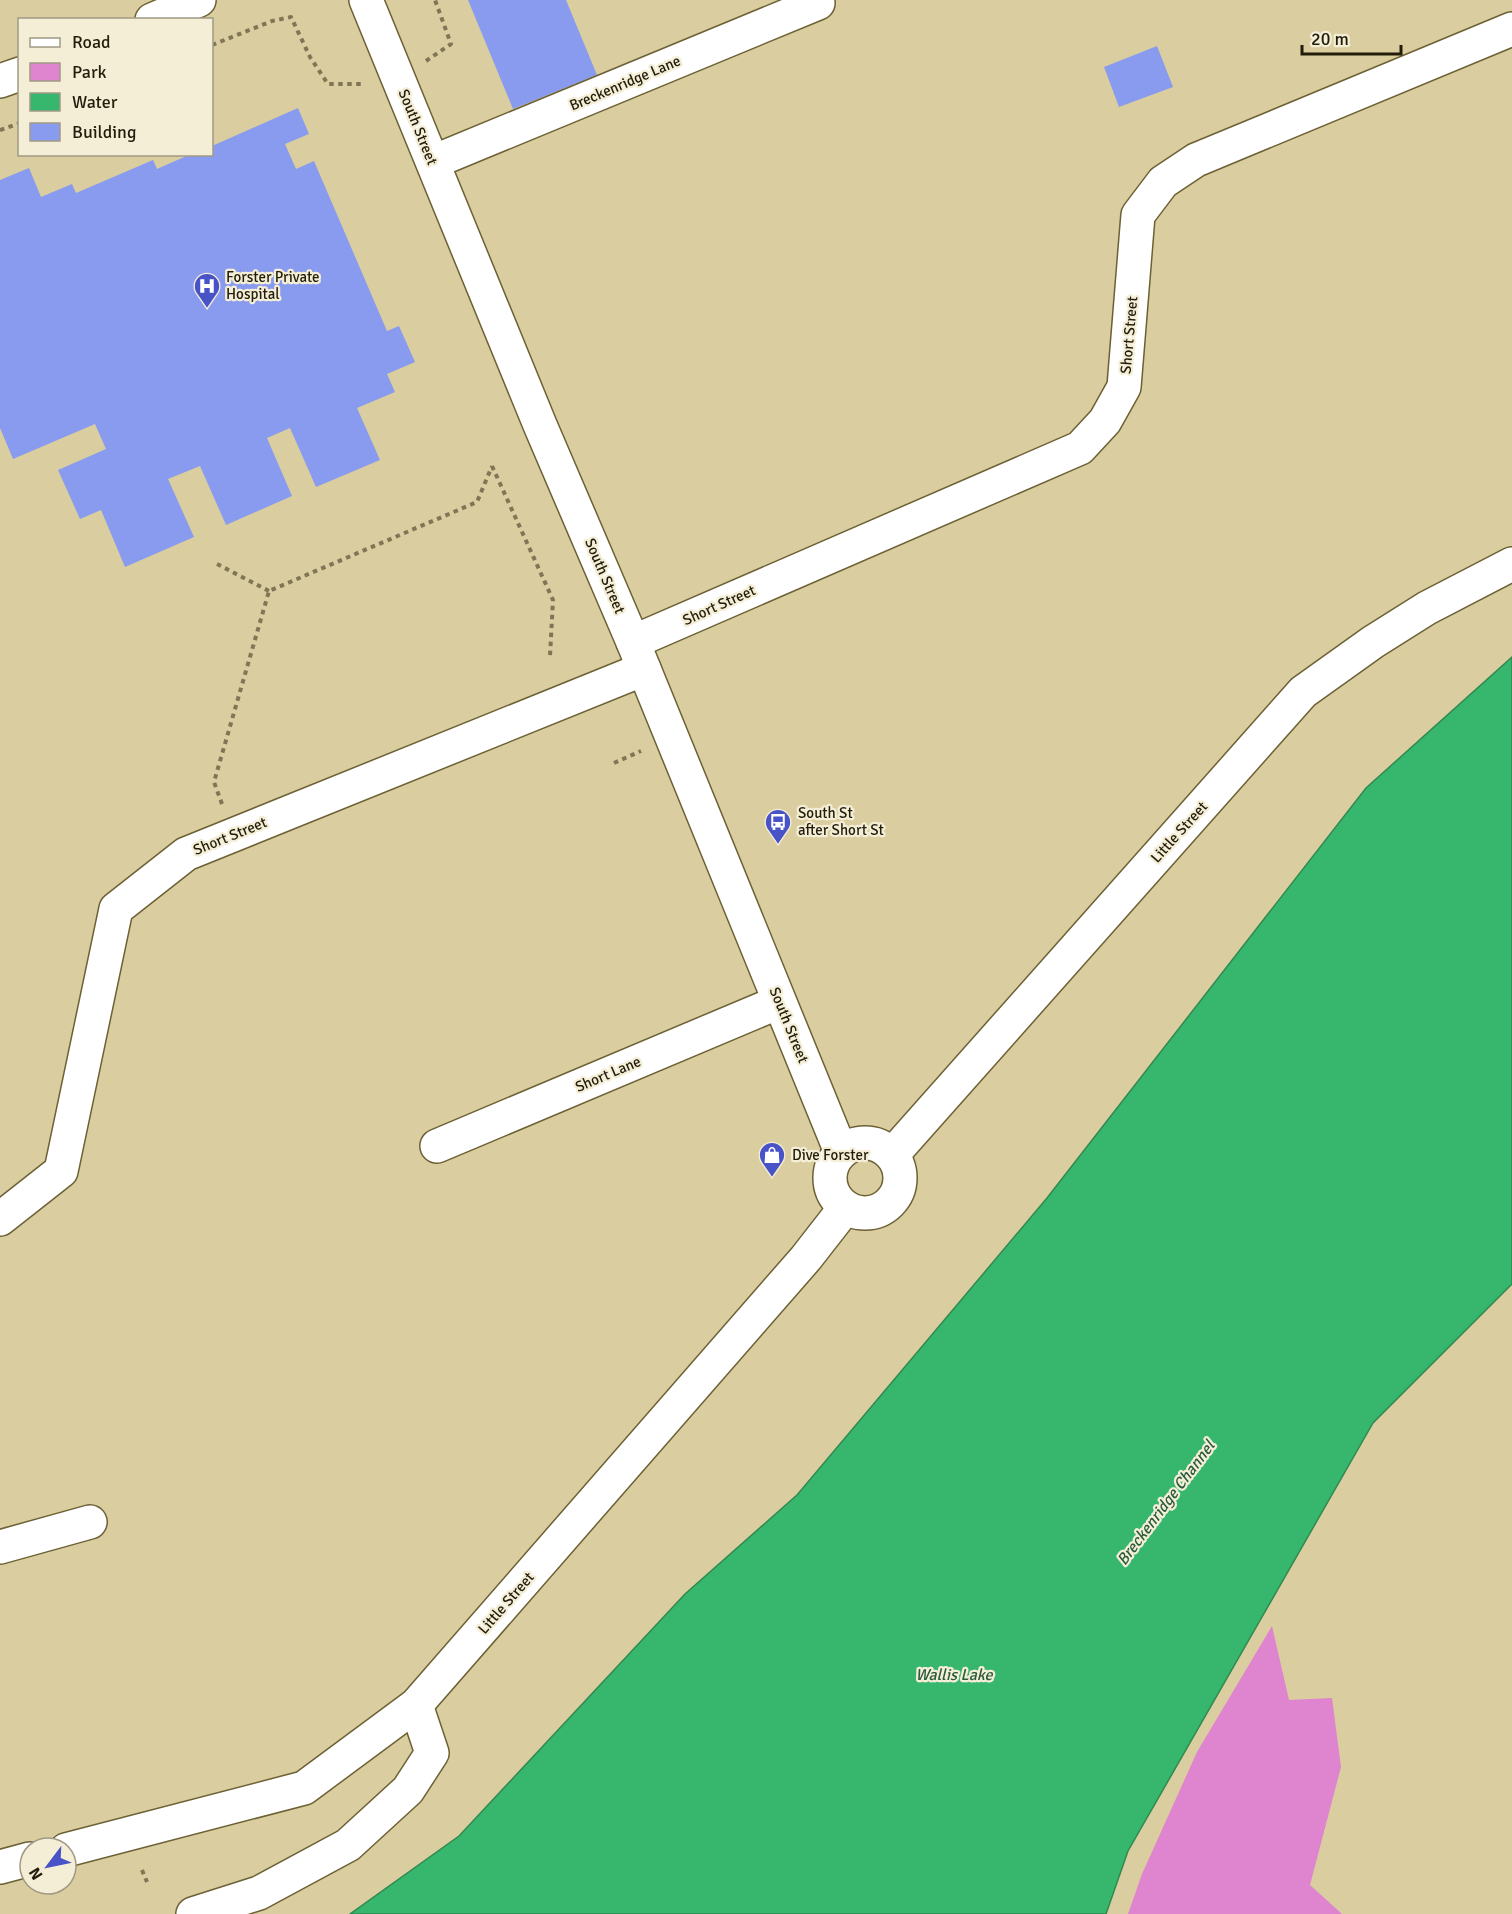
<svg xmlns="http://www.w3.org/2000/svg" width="1512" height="1914" font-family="Signika,sans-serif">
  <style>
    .green { fill: #df84ce }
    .water { fill: #37b76e; stroke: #318950; stroke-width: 1.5 }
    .building { fill: #899bee }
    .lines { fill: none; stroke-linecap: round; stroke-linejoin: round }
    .minor-casing { stroke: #6c6035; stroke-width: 36 }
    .path { stroke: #807656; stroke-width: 4; stroke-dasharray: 4.5 4.5; stroke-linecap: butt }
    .minor { stroke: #fff; stroke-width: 33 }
    .labels { text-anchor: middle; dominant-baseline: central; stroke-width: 4.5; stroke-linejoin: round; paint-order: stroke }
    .street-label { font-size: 15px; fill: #221d0b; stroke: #f4eed7 }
    .poi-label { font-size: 15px; fill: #221d0b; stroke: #f4eed7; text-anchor: start }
    .water-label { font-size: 16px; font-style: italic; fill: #2a5a3c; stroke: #f4eed7 }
  </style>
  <rect width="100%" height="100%" fill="#dacd9f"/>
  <!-- green -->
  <path class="green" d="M1272,1626L1289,1700L1332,1698L1341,1767L1310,1885L1342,1914H1128L1142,1874L1197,1752Z"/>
  <!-- water -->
  <path class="water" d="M1512,657V1284L1373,1423L1128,1851L1106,1914H350L459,1836L685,1594L797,1495L1047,1198L1366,788Z"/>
  <!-- building -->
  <g class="building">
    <path d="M468,0H566L597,75L513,109Z"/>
    <path d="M1157,46L1173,87L1119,107L1104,67Z"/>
    <path d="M298,108L309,134L285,144L296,169L314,161L387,331L399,326L415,362L387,374L395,392L357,408L380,460L316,487L290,428L267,438L292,496L226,525L200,466L168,479L194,537L125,567L101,510L80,519L58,470L106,449L95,424L13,459L0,428V180L29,168L41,197L72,184L76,193L153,160L157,169L191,154H212V146Z"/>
  </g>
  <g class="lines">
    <!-- minor casing -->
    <g class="minor-casing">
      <g id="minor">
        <path d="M366,0L540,425L633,642L841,1152"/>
        <path d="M152,20L199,0"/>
        <path d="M0,81L20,74"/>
        <path d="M433,162L818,3"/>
        <path d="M633,642L1080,448L1105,421L1124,387L1138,215L1163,182L1196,160L1512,29"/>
        <circle cx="865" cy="1178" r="35"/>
        <path d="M437,1146L779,1002"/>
        <path d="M892,1155L1303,692L1373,642L1427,608L1512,564"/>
        <path d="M0,1219L61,1171L116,909L186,854L644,669"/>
        <path d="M0,1547L90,1522"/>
        <path d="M66,1850L304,1788L416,1705L806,1258L845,1208"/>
        <path d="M0,1867L30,1859"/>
        <path d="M193,1914L259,1893L348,1845L408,1790L432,1753L416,1705"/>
      </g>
    </g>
    <!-- path -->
    <g class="path">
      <path d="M212,45L272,21L291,17L310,57L328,84H364"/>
      <path d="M426,61L451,44L435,0"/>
      <path d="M0,130L20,123"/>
      <path d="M492,466L553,600L550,656"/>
      <path d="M217,564L269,591"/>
      <path d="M614,763L641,751"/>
      <path d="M222,804L214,782L269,591L477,502L492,466"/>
      <path d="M142,1870L147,1882"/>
    </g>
    <!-- minor -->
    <use href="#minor" class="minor"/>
  </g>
  <!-- icons -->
  <defs>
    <g id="hospital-pin" transform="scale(1.35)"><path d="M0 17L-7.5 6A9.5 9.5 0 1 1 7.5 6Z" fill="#4853c8" stroke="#f4eed7"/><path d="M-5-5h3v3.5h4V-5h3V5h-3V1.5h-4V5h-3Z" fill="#fff"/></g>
    <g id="bus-pin" transform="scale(1.35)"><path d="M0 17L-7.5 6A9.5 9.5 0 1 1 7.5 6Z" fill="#4853c8" stroke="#f4eed7"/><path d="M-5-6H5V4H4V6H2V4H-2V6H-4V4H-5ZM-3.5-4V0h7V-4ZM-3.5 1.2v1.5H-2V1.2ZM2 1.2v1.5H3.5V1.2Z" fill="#fff"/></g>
    <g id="shop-pin" transform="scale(1.35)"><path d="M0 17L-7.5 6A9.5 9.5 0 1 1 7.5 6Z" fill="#4853c8" stroke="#f4eed7"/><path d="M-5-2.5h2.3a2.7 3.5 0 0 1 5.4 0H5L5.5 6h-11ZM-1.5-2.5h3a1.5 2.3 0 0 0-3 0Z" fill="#fff"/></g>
  </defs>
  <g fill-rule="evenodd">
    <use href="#hospital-pin" x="207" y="286"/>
    <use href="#bus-pin" x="778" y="822"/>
    <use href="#shop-pin" x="772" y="1155"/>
  </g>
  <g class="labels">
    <!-- street labels -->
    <g class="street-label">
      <text transform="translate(625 83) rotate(-23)">Breckenridge Lane</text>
      <text transform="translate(418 127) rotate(68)">South Street</text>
      <text transform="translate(1129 335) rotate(-85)">Short Street</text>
      <text transform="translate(605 576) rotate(67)">South Street</text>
      <text transform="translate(719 605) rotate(-24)">Short Street</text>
      <text transform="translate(1179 832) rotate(-48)">Little Street</text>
      <text transform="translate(230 836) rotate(-22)">Short Street</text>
      <text transform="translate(789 1025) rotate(68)">South Street</text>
      <text transform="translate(608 1074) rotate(-23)">Short Lane</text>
      <text transform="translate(506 1603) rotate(-49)">Little Street</text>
    </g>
    <!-- poi labels -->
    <g class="poi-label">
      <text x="226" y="277">Forster Private<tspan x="226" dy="17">Hospital</tspan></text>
      <text x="798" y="813">South St<tspan x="798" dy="17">after Short St</tspan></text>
      <text x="792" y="1155">Dive Forster</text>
    </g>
    <!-- water labels -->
    <g class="water-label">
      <text transform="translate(1166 1503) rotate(-53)">Breckenridge Channel</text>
      <text x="954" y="1675">Wallis Lake</text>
    </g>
  </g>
  <!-- legend -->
  <rect x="18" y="18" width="195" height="138" fill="#f4eed7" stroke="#a09a85" stroke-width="1.5"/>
  <rect x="30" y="38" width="30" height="9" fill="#ffffff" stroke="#a09a85" stroke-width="1.5"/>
  <text x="72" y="48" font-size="18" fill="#221d0b">Road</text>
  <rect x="30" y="63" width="30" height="18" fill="#df84ce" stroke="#a09a85" stroke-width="1.5"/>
  <text x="72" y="78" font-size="18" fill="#221d0b">Park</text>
  <rect x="30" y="93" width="30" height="18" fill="#37b76e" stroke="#a09a85" stroke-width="1.5"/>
  <text x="72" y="108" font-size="18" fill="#221d0b">Water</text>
  <rect x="30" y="123" width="30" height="18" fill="#899bee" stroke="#a09a85" stroke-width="1.5"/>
  <text x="72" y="138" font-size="18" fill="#221d0b">Building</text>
  <!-- north arrow -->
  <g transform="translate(48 1866) rotate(238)"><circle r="28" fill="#f4eed7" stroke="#a09a85" stroke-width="1.5"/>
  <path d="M0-4.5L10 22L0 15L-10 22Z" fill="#4853c8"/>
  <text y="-9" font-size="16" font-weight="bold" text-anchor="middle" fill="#221d0b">N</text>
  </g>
  <!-- scale -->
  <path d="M1302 45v9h99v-9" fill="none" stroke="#221d0b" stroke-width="3"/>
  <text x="1311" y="45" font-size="18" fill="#221d0b" stroke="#f4eed7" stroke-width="4.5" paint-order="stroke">20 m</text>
</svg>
